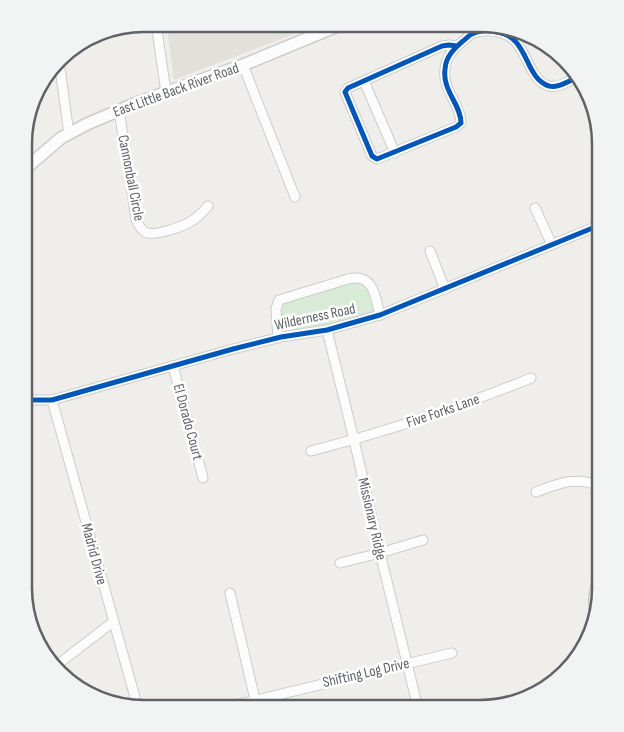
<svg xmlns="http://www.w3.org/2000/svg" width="624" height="732" font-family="'Sofia Sans Condensed',sans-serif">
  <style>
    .education { fill: #e2e0da }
    .green { fill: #d8ebd6 }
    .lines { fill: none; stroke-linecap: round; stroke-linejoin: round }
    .minor-casing { stroke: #cbcccc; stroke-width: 11 }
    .tertiary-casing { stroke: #cbcccc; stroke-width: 14 }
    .minor { stroke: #fdfcfc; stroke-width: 9 }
    .tertiary { stroke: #fdfcfc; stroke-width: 11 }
    .cycleway-casing { stroke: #fff; stroke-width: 8 }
    .cycleway { stroke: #0057b8; stroke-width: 5 }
    .labels { text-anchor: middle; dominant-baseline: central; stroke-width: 5; stroke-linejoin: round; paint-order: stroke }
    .street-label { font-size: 15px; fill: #5f6368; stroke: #fff }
    .rim { fill: none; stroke: #5f6368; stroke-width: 2.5 }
  </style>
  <rect width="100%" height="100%" fill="#efeeea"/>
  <!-- education -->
  <path class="education" d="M312,27L174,80L167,29Z"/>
  <!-- green -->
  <path class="green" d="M357,277L368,282L380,315L278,338L279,300Z"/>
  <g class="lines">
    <!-- minor casing -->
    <g class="minor-casing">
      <g id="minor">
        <path d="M157,30L166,92"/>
        <path d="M457,46L449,45L442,46L348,88L345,92L372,156L377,159L456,127L461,123C461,104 442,91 445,69C446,56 454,49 463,41C466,39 469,35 472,34C484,28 506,31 515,41C528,54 530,80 549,86C557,89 570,80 578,77"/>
        <path d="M59,61L69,134"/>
        <path d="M243,65L295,197"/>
        <path d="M364,81L395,153"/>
        <path d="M119,110L136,219C138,224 140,229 145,232C154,237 181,227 190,222C197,218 203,212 208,206"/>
        <path d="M535,208L552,245"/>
        <path d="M430,251L445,289"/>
        <path d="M327,330L354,440L380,553L418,708"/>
        <path d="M278,338L276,309L279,300L348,279C374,273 375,296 380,315"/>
        <path d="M173,366L203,478"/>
        <path d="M25,400H52L233,349L281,337L327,330L380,315L600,225"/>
        <path d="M52,400L138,708"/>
        <path d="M311,451C386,432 460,407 531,378"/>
        <path d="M536,492C559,483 575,476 600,486"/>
        <path d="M340,563L380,553L423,540"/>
        <path d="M230,593L257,708"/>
        <path d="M57,665L113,622"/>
        <path d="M223,708L452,653"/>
      </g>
    </g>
    <!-- tertiary casing -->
    <g class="tertiary-casing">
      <g id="tertiary">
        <path d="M26,168L61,138L87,124L139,102L243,65L335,27"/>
        <path d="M595,613V597L600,570"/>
      </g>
    </g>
    <!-- minor -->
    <use href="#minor" class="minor"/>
    <!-- tertiary -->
    <use href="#tertiary" class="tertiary"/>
    <!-- cycleway casing -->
    <g class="cycleway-casing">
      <g id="cycleway">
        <path d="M457,46L449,45L442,46L348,88L345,92L372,156L377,159L456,127L461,123C461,104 442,91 445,69C446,56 454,49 463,41C466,39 469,35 472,34C484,28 506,31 515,41C528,54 530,80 549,86C557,89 570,80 578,77"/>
        <path d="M25,400H52L233,349L281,337L327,330L380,315L600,225"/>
      </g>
    </g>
    <!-- cycleway -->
    <use href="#cycleway" class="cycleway"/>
  </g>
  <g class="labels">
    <!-- street labels -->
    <g class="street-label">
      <text transform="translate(176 90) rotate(-20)">East Little Back River Road</text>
      <text transform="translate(131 178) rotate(79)">Cannonball Circle</text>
      <text transform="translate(315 317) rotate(-12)">Wilderness Road</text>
      <text transform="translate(443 411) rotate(-19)">Five Forks Lane</text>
      <text transform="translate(188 422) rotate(75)">El Dorado Court</text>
      <text transform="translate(372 519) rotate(77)">Missionary Ridge</text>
      <text transform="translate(94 554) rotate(75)">Madrid Drive</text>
      <text transform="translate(366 673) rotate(-13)">Shifting Log Drive</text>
    </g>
  </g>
  <!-- crop -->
  <path d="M0 0H624V732H0ZM144 32H480A112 112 0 0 1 592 144V588A112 112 0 0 1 480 700H144A112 112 0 0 1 32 588V144A112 112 0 0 1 144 32Z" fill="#f2f3f3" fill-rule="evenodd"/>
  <path class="rim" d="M144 32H480A112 112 0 0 1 592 144V588A112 112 0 0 1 480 700H144A112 112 0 0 1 32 588V144A112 112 0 0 1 144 32Z"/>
</svg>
